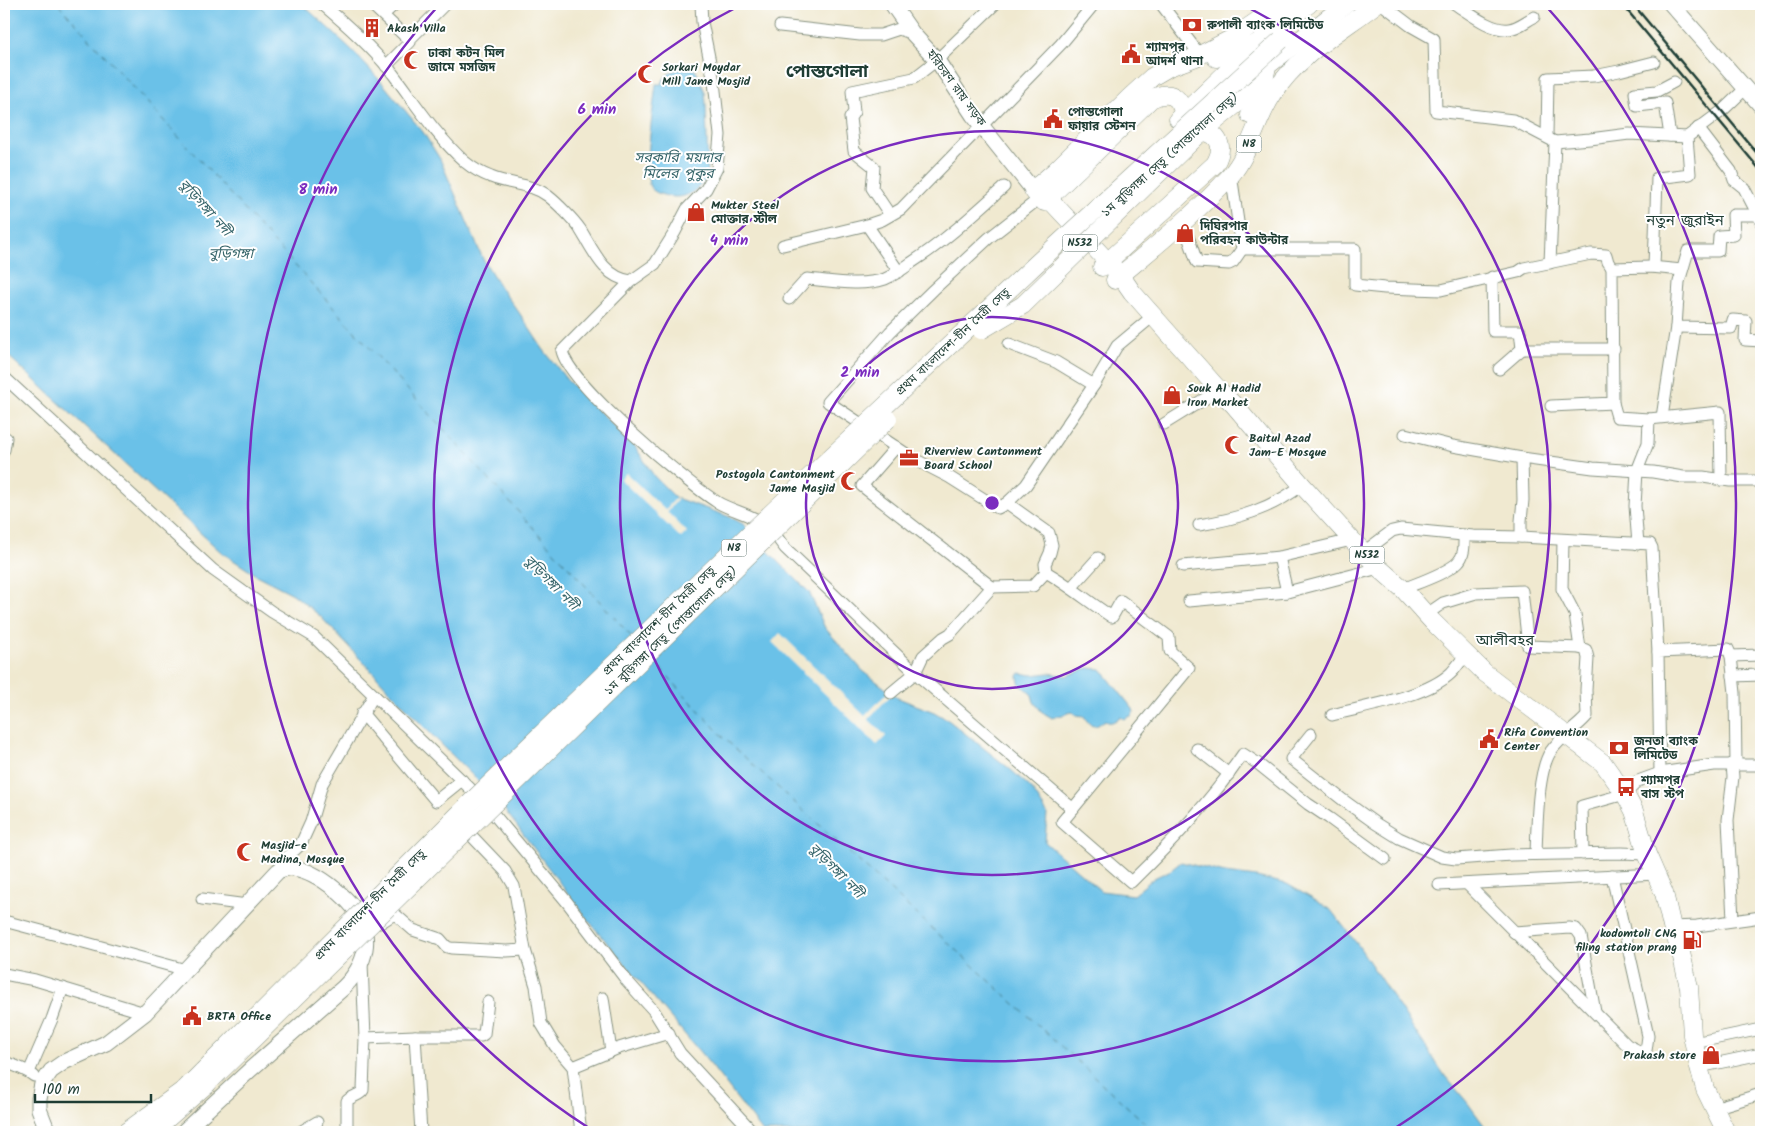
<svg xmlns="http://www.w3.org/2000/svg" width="1765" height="1136" font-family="Kalam,'Noto Sans Bengali',sans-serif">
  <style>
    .water { fill: #6bc1e8; stroke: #457f8e }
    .pier { fill: #f0e9d0 }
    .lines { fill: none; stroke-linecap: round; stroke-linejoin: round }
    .ferry { stroke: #36656a; stroke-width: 1; stroke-dasharray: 6 5; stroke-linecap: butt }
    .minor-casing { stroke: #889382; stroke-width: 13 }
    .major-casing { stroke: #889382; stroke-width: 17 }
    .highway-casing { stroke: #889382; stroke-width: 19 }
    .minor { stroke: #fff; stroke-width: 11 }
    .major { stroke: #fff; stroke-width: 15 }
    .highway { stroke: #fff; stroke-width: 18 }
    .rail { stroke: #1f3d34; stroke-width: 2.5 }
    .highway-bridge-casing { stroke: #889382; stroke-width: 19; stroke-linecap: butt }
    .highway-bridge { stroke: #fff; stroke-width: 18 }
    .ring { fill: none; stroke: #7b2cbf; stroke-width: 2.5 }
    .labels { text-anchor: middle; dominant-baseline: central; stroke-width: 4; stroke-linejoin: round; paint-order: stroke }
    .shield { fill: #fff; stroke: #627771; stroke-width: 1 }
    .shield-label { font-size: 11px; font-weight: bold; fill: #1f3d34 }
    .poi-label { font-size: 12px; font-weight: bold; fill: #1f3d34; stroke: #fff; text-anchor: start }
    .street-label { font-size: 12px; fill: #1f3d34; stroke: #fff }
    .water-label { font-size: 14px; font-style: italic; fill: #36656a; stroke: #fff }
    .quarter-label { font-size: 15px; fill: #1f3d34; stroke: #fff }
    .district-label { font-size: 18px; font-weight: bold; fill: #1f3d34; stroke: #fff }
    .centre { fill: #7b2cbf; stroke: #fff; stroke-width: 2.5 }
    .ring-label { font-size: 15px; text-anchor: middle; font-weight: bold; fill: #7b2cbf; stroke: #fff; stroke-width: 4; stroke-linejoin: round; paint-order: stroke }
  </style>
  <rect width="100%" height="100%" fill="#fff"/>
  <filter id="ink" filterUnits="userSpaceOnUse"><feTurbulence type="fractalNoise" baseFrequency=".02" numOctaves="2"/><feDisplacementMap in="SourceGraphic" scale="10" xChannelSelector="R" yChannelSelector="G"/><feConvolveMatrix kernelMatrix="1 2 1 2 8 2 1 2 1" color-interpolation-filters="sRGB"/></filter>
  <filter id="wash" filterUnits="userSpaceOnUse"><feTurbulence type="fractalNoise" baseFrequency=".0096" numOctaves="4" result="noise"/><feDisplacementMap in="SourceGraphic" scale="20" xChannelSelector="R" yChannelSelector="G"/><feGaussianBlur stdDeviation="1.12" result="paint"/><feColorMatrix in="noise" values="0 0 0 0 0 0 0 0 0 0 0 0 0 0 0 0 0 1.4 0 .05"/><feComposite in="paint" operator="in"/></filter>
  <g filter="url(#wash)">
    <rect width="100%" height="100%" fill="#f0e9d0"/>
    <!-- water -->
    <g class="water">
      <path d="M4,4H302L351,49L384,85L423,132L440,159L483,259L502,290L518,311L543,349L567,380L634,445L654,476L676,498L730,517L743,524L764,547L809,592L825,628L863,671L898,698L934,712L948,720L1010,769L1031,788L1047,813L1045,842L1101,891L1133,895L1154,878L1171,870L1181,862L1225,873L1256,877L1287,884L1330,909L1358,945L1445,1076L1467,1102L1489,1132H763L710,1064L587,919L498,801L422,725L320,616L293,594L256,575L221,552L4,352Z"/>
      <path d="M682,69H693L696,71L705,92L706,105L708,176C700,188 689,198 674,197C666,196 655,194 650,187C643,174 654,103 656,84H662C664,75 673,70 682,69Z"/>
      <path d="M1088,668L1101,669L1133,709L1134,712L1131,716L1124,719L1120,717C1115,721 1110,725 1105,720C1094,729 1091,728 1084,716L1076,715L1072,712L1052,718L1042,712L1034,702L1032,695L1019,683L1018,676L1020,673L1032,675L1049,673L1066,676Z"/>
    </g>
    <!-- pier -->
    <g class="pier">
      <path d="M626,473L665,510L676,498L678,499L667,512L687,532L681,538L620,479Z"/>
      <path d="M780,633L865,716L889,691L892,694L868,719L886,736L877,745L772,642Z"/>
    </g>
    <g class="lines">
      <!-- ferry -->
      <g class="ferry">
        <path d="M58,4L632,637"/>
        <path d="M653,660L725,739L1155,1132"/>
      </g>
    </g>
  </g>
  <g filter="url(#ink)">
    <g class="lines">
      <!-- minor casing -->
      <g class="minor-casing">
        <g id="minor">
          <path d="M322,4C346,24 370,46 390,70C414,101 435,135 465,162C471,167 483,174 491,177C510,185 531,183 548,196C557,203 574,220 580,229C593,250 604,278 631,281"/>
          <path d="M371,4L409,40L410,42L386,66"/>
          <path d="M701,4L702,22L714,82L720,135L717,168L706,189L687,209L675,232L655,264L631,281L562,351C570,385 684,481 717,502C732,511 751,514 766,525C773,530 779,541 785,548L920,677L1073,809"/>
          <path d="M1161,4L1200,55"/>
          <path d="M1382,4L1411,26L1434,39L1436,111L1513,120L1555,142L1590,139L1629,134L1687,137"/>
          <path d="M1455,4C1469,13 1491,31 1509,29C1518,28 1526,21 1534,17"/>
          <path d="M383,15L395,4"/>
          <path d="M780,26L860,35H881L899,29L913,34"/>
          <path d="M409,40L445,4"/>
          <path d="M1698,128L1731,171L1734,180L1744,188L1761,221"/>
          <path d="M1547,136L1548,78L1594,76L1619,71L1654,62"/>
          <path d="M1670,136L1665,103L1637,106L1635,93L1657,91L1674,82"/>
          <path d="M1231,174L1242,249H1355V285L1385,288L1441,290L1518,272L1524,268L1591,254L1606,255L1608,262L1612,268"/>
          <path d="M1040,198L989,238L933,290L890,332L828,402L914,459L949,477L998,508L1007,503L1026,485L1094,385L1117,346L1153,316"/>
          <path d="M890,215L872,188L874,167L854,151L850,118L854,112L852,91L914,78L937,60L995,4"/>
          <path d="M1758,215H1733L1734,235L1719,236L1718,251H1688L1679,282L1676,327L1731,328L1733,320L1746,321L1745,340L1761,341"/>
          <path d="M1183,222L1197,262L1229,264L1233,262L1242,249"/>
          <path d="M867,225L899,272"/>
          <path d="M783,245L867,225L882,220L901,209L1061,44L1094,4"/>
          <path d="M1550,263L1555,142"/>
          <path d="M1654,267L1657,178L1690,174L1687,137L1722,111L1746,88"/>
          <path d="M1492,277L1493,331H1520L1522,349L1499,369"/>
          <path d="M789,299L807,279C832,281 860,287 885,279C894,275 903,269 911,263C945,241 974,214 1004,187"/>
          <path d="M1009,344L1056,362L1094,385"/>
          <path d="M1522,349H1614"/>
          <path d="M4,377L213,570L272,612L314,637L482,800L567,902L627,981L654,1011L680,1053L753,1132"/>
          <path d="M1613,403L1617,417L1649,419L1720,412L1721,480"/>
          <path d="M1551,406L1613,403L1612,268L1651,267L1682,270"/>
          <path d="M1662,417L1676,327"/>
          <path d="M1164,424L1219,390"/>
          <path d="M1405,434L1453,446L1522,458"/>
          <path d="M4,437L6,438L4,450"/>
          <path d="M1007,503L1049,533L1052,545L1050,553L1045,564L1046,572C1069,585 1090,603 1112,617L1121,601L1169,637L1170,651L1189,668L1062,822L1131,882C1172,842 1211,801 1243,754L1257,763L1308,804L1329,818L1385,859"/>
          <path d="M1199,525C1236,519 1272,509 1302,485"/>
          <path d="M1521,537V521L1523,500L1522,458L1593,468L1653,472L1683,477H1703L1730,481H1761"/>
          <path d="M1638,544L1635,506L1637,471L1648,443L1649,419"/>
          <path d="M1364,552L1392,531L1401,529L1473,536L1521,537L1650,544L1652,548L1658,652"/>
          <path d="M1279,557L1287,592L1379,568"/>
          <path d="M1183,566L1279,557L1352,540"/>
          <path d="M992,587L1033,586L1046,572"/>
          <path d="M1071,588L1098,558"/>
          <path d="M1403,589C1417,583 1448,573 1458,562C1465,555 1464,544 1464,535"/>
          <path d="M1189,601L1287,592"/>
          <path d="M1427,614L1443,603L1476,593L1522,591L1528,646L1580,648"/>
          <path d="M1731,656L1735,693L1736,764"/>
          <path d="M1733,676L1761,675"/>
          <path d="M891,693L915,673L923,656L943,638L950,634L992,587L862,486L896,447"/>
          <path d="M362,713L436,801L462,780"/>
          <path d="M1332,715C1366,706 1426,697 1451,673C1457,667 1461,660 1466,655"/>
          <path d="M1311,734L1291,759L1343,800L1375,823L1399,838L1442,857L1456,859L1511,855L1621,853L1647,854"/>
          <path d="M1197,749L1229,774"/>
          <path d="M1732,764L1733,777L1728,820L1733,920"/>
          <path d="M1660,773L1658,652L1728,649L1731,656L1761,655"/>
          <path d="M467,831L505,871L514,886L525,950L536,986L541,1023L555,1046L573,1067L581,1132"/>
          <path d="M1536,854C1537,829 1537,771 1551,751C1561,736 1576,729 1587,716L1586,690L1588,658L1586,650L1580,648L1575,614L1562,589L1563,540"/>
          <path d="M1583,854L1582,806L1625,794L1638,781L1660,773L1714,765H1761"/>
          <path d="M278,871L283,861L301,844L311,822L322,784L374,695"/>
          <path d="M1467,884L1627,1045L1639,1051H1646L1648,1036L1612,876"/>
          <path d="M1439,885L1656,874"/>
          <path d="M202,899L247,905"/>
          <path d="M4,921C65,937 125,953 186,970"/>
          <path d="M380,923L391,916L396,915L413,930L440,939L447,947L451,948L506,951L525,950"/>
          <path d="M1672,927L1697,926L1761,917"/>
          <path d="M1514,932L1569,928L1576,929L1581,936L1595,1012"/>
          <path d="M4,974L35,980L145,1013"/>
          <path d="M603,998L611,1051"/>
          <path d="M415,1036H481L484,1034L488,1002"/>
          <path d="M365,1038L415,1036L421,1132"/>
          <path d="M1694,1043L1761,1029"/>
          <path d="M4,1062C14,1065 25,1069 34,1076"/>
          <path d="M573,1067L619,1048L669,1033"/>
          <path d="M1699,1067L1761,1054"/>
          <path d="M29,1072L52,1019L63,988"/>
          <path d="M1714,1108L1761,1094"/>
          <path d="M300,1132L317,1122"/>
          <path d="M349,1132L347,1128V1101C351,1096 360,1096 363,1090L365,1038L362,963"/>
        </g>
      </g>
      <!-- major casing -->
      <g class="major-casing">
        <g id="major">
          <path d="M892,4L913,34L937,60L973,115L1033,190"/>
          <path d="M1671,4L1761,106"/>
          <path d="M48,1132L39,1109V1099L42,1084L51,1071L64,1062L106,1043L145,1013L278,871C283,869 288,867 293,868C318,871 356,902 363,925C371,949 360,971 343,988L251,1069L183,1132"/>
        </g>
      </g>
      <!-- highway casing -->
      <g class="highway-casing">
        <g id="highway">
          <path d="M1216,58L1256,44L1281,40L1286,36"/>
          <path d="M1250,115L1264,81L1267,66L1346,4"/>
          <path d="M1178,119L1256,44L1309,4"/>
          <path d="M1196,137L1262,83"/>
          <path d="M1037,186L1121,276L1132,292L1219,390L1234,405L1302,485L1352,540L1379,568L1403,589L1432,621L1485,673L1603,763L1625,794L1634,811L1647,854L1664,893L1672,927L1681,953L1689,987L1692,1035L1699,1067L1705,1089L1726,1132"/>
          <path d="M1036,194L1033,190L1055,171L1129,98L1152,77L1169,67L1196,57L1231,39L1282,4"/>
          <path d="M1044,202L1151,99C1177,86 1183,104 1186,126"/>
          <path d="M1102,267L1215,164C1226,145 1218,130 1195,132"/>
          <path d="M1115,280C1154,247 1197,213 1231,175C1251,151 1256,119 1273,94C1298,55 1341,31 1376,4"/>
          <path d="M126,1132L185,1089L203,1071"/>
          <path d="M152,1132L208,1083"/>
        </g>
      </g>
      <!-- minor -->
      <use href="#minor" class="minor"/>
      <!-- major -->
      <use href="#major" class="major"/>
      <!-- highway -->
      <use href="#highway" class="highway"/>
      <!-- rail -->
      <g class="rail">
        <path d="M1622,4L1761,171"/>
        <path d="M1633,4L1761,158"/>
      </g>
      <!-- highway-bridge casing -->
      <g class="highway-bridge-casing">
        <g id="highway-bridge">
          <path d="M981,330L1023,305L1196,137"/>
          <path d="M203,1071L473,800L748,535L1035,265L1281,40"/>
          <path d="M212,1079L888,419"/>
        </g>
      </g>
      <!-- highway-bridge -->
      <use href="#highway-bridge" class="highway-bridge"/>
    </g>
  </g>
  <!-- distance rings -->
  <g class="ring">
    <circle cx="992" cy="503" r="186"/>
    <circle cx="992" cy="503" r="372"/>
    <path d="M1245 6A558 558 0 1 1 739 6"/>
    <path d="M592 1130A744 744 0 0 1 439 5M1545 5A744 744 0 0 1 1392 1130"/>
  </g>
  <!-- icons -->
  <defs>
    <g id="bank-bare" transform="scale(1.5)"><path d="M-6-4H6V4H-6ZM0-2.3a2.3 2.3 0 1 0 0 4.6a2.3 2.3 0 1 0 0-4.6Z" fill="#c8321e" stroke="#fff" stroke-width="2.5" paint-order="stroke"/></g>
    <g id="building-bare" transform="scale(1.5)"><path d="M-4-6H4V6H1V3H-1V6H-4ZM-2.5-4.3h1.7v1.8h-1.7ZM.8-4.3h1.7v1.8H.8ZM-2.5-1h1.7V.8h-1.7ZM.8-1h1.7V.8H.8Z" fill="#c8321e" stroke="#fff" stroke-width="2.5" paint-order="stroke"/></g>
    <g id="civic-bare" transform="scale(1.5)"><path d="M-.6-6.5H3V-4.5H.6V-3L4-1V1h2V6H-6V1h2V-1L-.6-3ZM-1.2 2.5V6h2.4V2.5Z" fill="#c8321e" stroke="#fff" stroke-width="2.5" paint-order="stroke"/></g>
    <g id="mosque-bare" transform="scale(1.5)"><path d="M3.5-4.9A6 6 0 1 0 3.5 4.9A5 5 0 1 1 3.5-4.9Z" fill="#c8321e" stroke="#fff" stroke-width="2.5" paint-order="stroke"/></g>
    <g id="shop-bare" transform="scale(1.5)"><path d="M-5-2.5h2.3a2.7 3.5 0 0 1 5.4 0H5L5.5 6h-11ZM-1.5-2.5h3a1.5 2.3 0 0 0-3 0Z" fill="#c8321e" stroke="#fff" stroke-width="2.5" paint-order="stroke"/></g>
    <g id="office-bare" transform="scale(1.5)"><path d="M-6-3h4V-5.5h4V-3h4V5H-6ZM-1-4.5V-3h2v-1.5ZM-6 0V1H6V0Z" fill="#c8321e" stroke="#fff" stroke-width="2.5" paint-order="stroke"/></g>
    <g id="bus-bare" transform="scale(1.5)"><path d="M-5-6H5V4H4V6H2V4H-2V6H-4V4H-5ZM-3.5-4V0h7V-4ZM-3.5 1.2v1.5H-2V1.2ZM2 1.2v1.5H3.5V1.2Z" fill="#c8321e" stroke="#fff" stroke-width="2.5" paint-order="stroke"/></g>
    <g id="fuel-bare" transform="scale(1.5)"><path d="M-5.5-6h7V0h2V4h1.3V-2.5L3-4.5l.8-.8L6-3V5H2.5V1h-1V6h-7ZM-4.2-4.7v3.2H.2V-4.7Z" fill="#c8321e" stroke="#fff" stroke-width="2.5" paint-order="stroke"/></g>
  </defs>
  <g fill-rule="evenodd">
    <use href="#bank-bare" x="1192" y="25"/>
    <use href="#building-bare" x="372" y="28"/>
    <use href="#civic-bare" x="1131" y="54"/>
    <use href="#mosque-bare" x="413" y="60"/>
    <use href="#mosque-bare" x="647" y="74"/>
    <use href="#civic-bare" x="1053" y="119"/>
    <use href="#shop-bare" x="696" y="212"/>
    <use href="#shop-bare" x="1185" y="233"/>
    <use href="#shop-bare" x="1172" y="395"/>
    <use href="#mosque-bare" x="1234" y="445"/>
    <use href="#office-bare" x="909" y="458"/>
    <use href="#mosque-bare" x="850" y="481"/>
    <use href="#civic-bare" x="1489" y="739"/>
    <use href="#bank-bare" x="1619" y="748"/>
    <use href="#bus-bare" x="1626" y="787"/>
    <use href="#mosque-bare" x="246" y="852"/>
    <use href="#fuel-bare" x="1692" y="940"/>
    <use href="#civic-bare" x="192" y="1016"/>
    <use href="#shop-bare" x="1711" y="1055"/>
  </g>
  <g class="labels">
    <!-- shield labels -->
    <g class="shield">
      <rect x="1236.5" y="135.5" width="25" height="17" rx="4"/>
      <rect x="1062.5" y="234.5" width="35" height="17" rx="4"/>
      <rect x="721.5" y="539.5" width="25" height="17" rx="4"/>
      <rect x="1349.5" y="546.5" width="35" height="17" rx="4"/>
    </g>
    <g class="shield-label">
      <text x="1249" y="144">N8</text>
      <text x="1080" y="243">N532</text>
      <text x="734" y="548">N8</text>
      <text x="1367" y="555">N532</text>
    </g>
    <!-- poi labels -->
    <g class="poi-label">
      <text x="1207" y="25">রুপালী ব্যাংক লিমিটেড</text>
      <text x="387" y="28">Akash Villa</text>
      <text x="1146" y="47">শ্যামপুর<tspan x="1146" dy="14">আদর্শ থানা</tspan></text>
      <text x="428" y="53">ঢাকা কটন মিল<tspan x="428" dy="14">জামে মসজিদ</tspan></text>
      <text x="662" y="67">Sorkari Moydar<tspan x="662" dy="14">Mill Jame Mosjid</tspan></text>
      <text x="1068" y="112">পোস্তগোলা<tspan x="1068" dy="14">ফায়ার স্টেশন</tspan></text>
      <text x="711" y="205">Mukter Steel<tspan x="711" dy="14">মোক্তার স্টীল</tspan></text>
      <text x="1200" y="226">দিঘিরপার<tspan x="1200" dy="14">পরিবহন কাউন্টার</tspan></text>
      <text x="1187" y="388">Souk Al Hadid<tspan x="1187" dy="14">Iron Market</tspan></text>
      <text x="1249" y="438">Baitul Azad<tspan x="1249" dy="14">Jam-E Mosque</tspan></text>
      <text x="924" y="451">Riverview Cantonment<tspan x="924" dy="14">Board School</tspan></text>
      <text x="835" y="474" text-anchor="end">Postogola Cantonment<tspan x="835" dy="14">Jame Masjid</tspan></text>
      <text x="1504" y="732">Rifa Convention<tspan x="1504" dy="14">Center</tspan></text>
      <text x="1634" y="741">জনতা ব্যাংক<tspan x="1634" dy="14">লিমিটেড</tspan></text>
      <text x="1641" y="780">শ্যামপুর<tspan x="1641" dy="14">বাস স্টপ</tspan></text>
      <text x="261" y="845">Masjid-e<tspan x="261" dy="14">Madina, Mosque</tspan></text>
      <text x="1677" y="933" text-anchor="end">kodomtoli CNG<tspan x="1677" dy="14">filing station prang</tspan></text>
      <text x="207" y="1016">BRTA Office</text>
      <text x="1696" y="1055" text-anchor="end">Prakash store</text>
    </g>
    <!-- street labels -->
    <g class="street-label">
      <text transform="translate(956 88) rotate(54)">হরিচরণ রায় সড়ক</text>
      <text transform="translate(1170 155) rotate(-42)">১ম বুড়িগঙ্গা সেতু (পোস্তাগোলা সেতু)</text>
      <text transform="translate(953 342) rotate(-43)">প্রথম বাংলাদেশ-চীন মৈত্রী সেতু</text>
      <text transform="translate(659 621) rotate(-44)">প্রথম বাংলাদেশ-চীন মৈত্রী সেতু</text>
      <text transform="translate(671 631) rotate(-44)">১ম বুড়িগঙ্গা সেতু (পোস্তাগোলা সেতু)</text>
      <text transform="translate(370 905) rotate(-45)">প্রথম বাংলাদেশ-চীন মৈত্রী সেতু</text>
    </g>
    <!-- water labels -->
    <g class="water-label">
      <text x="678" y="158">সরকারি ময়দার<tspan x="678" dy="16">মিলের পুকুর</tspan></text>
      <text transform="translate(205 208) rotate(48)">বুড়িগঙ্গা নদী</text>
      <text x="231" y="254">বুড়িগঙ্গা</text>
      <text transform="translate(551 583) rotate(45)">বুড়িগঙ্গা নদী</text>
      <text transform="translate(836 871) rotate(45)">বুড়িগঙ্গা নদী</text>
    </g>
    <!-- quarter labels -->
    <g class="quarter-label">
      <text x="1685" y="221">নতুন জুরাইন</text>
      <text x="1505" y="641">আলীবহর</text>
    </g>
    <!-- district labels -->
    <g class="district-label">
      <text x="827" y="72">পোস্তগোলা</text>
    </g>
  </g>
  <circle cx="992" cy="503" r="8" class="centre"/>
  <g class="ring-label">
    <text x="597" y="114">6 min</text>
    <text x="318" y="194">8 min</text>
    <text x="729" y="245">4 min</text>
    <text x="860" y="377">2 min</text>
  </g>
  <!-- margin -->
  <rect width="1765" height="1136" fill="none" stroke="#fff" stroke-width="20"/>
  <!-- scale -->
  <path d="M35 1094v8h116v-8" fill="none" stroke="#1f3d34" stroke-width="2.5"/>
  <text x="42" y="1094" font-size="15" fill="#1f3d34" stroke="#ffffff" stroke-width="4" paint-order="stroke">100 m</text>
</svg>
